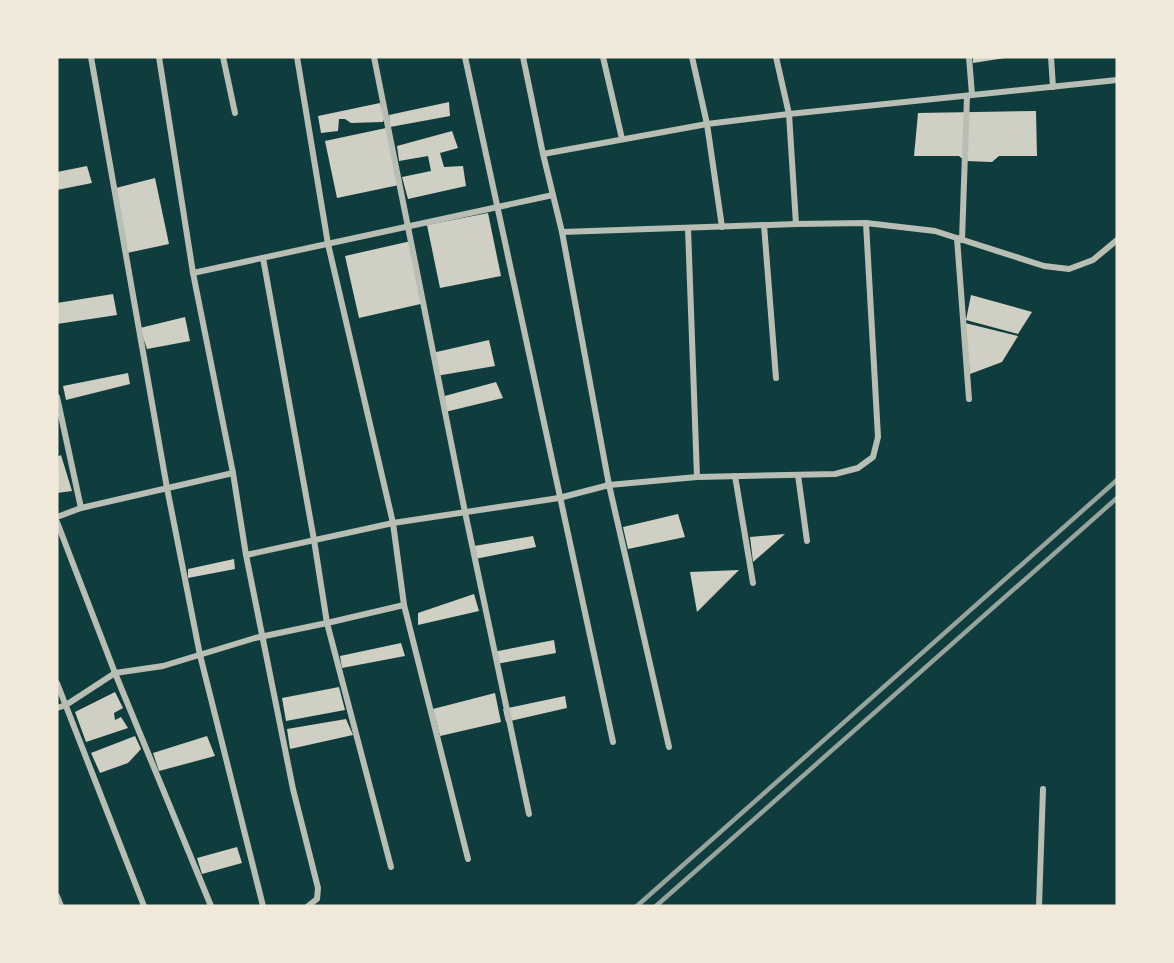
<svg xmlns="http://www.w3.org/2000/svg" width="1174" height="963" font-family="Manrope,sans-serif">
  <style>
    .building { fill: #cfcfc3 }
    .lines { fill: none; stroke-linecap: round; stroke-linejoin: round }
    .minor { stroke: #b8beb3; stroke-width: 6 }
    .rail { stroke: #97a49c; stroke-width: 4.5 }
  </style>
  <rect width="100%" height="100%" fill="#0f3d3e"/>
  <!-- building -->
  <g class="building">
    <path d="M973,57H1005V58L973,63Z"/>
    <path d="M449,102L450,116L390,127L389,115Z"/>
    <path d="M380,103L385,117L383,122L351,123L345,119H339L338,131L321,133L318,116Z"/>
    <path d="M1036,111L1037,156H999L992,162L965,161L959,156H914L918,113Z"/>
    <path d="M386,128L399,185L337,198L325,141Z"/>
    <path d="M452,131L458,148L440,153L444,167L463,166L466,186L408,199L402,177L431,171L428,156L399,161L397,146Z"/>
    <path d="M87,166L92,183L57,190V172Z"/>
    <path d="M155,178L169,244L127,253L112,189Z"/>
    <path d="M488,213L501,276L440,288L427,225Z"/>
    <path d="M411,241L425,303L359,318L345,256Z"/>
    <path d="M113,294L117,315L57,324V303Z"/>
    <path d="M971,295L1032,312L1018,334L966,320Z"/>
    <path d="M185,317L190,341L147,349L140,328Z"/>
    <path d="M965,323L1018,336L1002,362L970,374Z"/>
    <path d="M489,340L495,366L436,376L432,353Z"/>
    <path d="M128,373L130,384L66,400L63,386Z"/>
    <path d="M496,382L503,398L445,412L441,397Z"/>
    <path d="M61,455L72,491L57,493V457Z"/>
    <path d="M678,514L685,537L628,549L623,527Z"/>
    <path d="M785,534L753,562L750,537Z"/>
    <path d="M533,536L536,547L475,559L474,546Z"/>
    <path d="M234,559L235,569L188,578V569Z"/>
    <path d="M739,570L697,612L690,572Z"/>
    <path d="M474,594L479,611L418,625V613Z"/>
    <path d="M554,640L556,653L496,664L493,652Z"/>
    <path d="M401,643L405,656L342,668L340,656Z"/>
    <path d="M339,687L345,710L286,721L282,698Z"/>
    <path d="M115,692L123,708L114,713L115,720L121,717L128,728L86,742L75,712Z"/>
    <path d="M495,693L501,722L440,736L433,709Z"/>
    <path d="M565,696L567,708L506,722L503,709Z"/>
    <path d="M346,719L353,735L290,749L287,729Z"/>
    <path d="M135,736L141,749L128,763L100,773L91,753Z"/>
    <path d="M207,736L215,756L159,771L153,753Z"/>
    <path d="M237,847L242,863L202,874L197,858Z"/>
  </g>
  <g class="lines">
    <!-- minor -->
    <g class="minor">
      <path d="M91,57L167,488L200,655L263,906"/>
      <path d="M159,57L193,273L233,473L246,555L293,789L318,888L317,899L308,906"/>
      <path d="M223,57L235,113"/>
      <path d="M297,57L328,244L393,523L404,605L468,859"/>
      <path d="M374,57L465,512L529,814"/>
      <path d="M465,57C515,285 563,514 613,742"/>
      <path d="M523,57L543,154L562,232L609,485L669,747"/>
      <path d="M603,57L622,139"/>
      <path d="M692,57L707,124L722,227"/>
      <path d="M969,57L972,95"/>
      <path d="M1051,57L1053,87"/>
      <path d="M543,154L707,124L789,114L776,57"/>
      <path d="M796,224L789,114L1117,80"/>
      <path d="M764,225L776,378"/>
      <path d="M688,228L697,477"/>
      <path d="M562,232L796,224L866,223L935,231L1044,266L1069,269L1093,260L1117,240"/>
      <path d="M957,238L969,399"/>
      <path d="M962,240L967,96"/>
      <path d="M263,258L314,540L327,623L391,867"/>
      <path d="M193,273L553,195"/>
      <path d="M57,397L81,508"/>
      <path d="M798,475L807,541"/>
      <path d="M735,476L753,583"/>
      <path d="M57,517L81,508L233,473"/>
      <path d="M57,522L115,673L211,906"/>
      <path d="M246,555L393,523L559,498L609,485L697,477L835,474L858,468L873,457L878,437L866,223"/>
      <path d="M57,683L144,906"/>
      <path d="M57,708L66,705L115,673L163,666L255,638L327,623L404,605"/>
      <path d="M57,896L61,906"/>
      <path d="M1039,906L1043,789"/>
    </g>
    <!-- rail -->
    <g class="rail">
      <path d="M637,906L1117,480"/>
      <path d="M656,906L1117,498"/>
    </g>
  </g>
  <!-- border -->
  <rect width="1174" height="963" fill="none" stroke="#f1e9da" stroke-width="117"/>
</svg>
